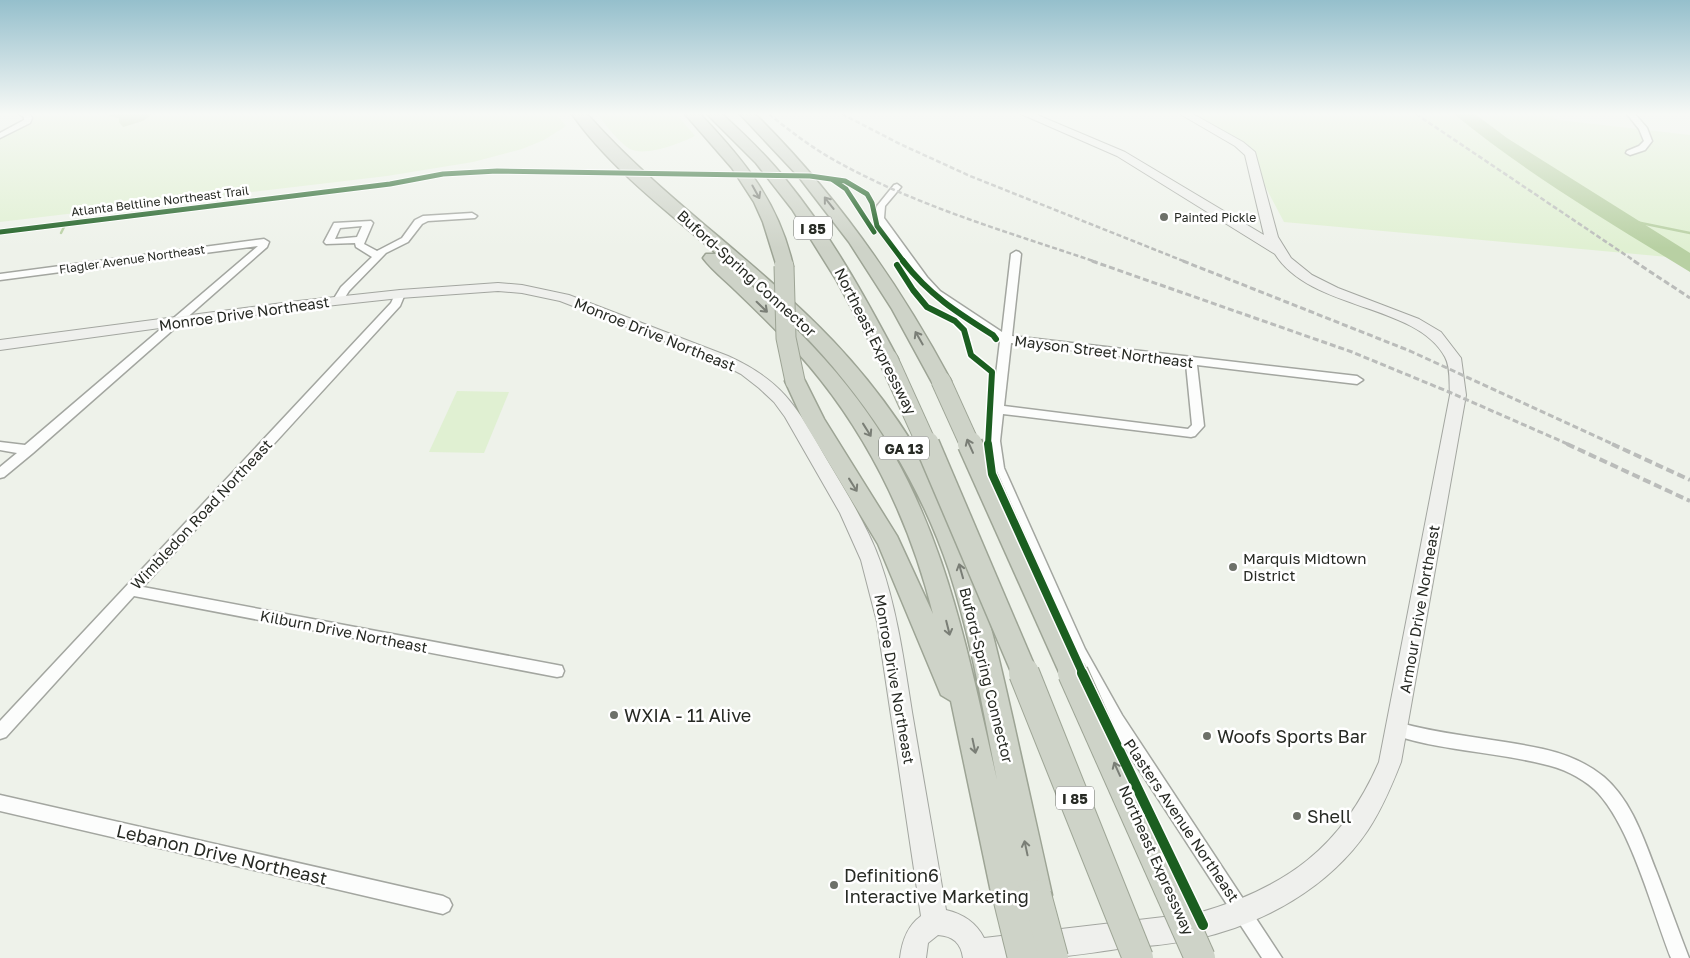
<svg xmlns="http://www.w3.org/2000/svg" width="1690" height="958" font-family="'Golos Text',sans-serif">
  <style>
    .green { fill: #e0f0d2 }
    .water { fill: #b8d0a3 }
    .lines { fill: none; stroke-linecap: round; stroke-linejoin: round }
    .stream { stroke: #b8d0a3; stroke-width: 2.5 }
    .street-casing { stroke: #a3a6a0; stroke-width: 3 }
    .secondary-casing { stroke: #a3a6a0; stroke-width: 2 }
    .highway-casing { stroke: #9da495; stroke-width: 3 }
    .street { fill: #fcfdfc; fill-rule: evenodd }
    .secondary { fill: #eff0ed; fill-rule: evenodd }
    .highway { fill: #ced3c8; fill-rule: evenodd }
    .rail-far2 { stroke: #babcba; stroke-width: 2.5; stroke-dasharray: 5 2.5; stroke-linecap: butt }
    .rail-far1 { stroke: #babcba; stroke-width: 3; stroke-dasharray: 6 3; stroke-linecap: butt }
    .rail { stroke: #babcba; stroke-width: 4; stroke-dasharray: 8 4; stroke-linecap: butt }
    .highway-bridge-far2-casing { stroke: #9da495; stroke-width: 21; stroke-linecap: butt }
    .highway-bridge-far1-casing { stroke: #9da495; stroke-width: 27; stroke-linecap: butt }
    .highway-bridge-casing { stroke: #9da495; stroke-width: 32; stroke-linecap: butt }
    .highway-bridge-far2 { stroke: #ced3c8; stroke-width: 19 }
    .highway-bridge-far1 { stroke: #ced3c8; stroke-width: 24 }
    .highway-bridge { stroke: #ced3c8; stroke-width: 30 }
    .cycleway-far3-casing { stroke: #fff; stroke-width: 7 }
    .cycleway-far2-casing { stroke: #fff; stroke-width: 9 }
    .cycleway-far1-casing { stroke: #fff; stroke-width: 11 }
    .cycleway-casing { stroke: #fff; stroke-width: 13 }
    .cycleway-far3 { stroke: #1b5e20; stroke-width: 5 }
    .cycleway-far2 { stroke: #1b5e20; stroke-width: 6 }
    .cycleway-far1 { stroke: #1b5e20; stroke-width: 8 }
    .cycleway { stroke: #1b5e20; stroke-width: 10 }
    .oneway { stroke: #7a7e76 }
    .poi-dot { fill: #6d7069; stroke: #fff; stroke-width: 2 }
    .labels { text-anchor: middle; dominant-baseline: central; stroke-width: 5; stroke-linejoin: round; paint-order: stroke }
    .far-street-label { font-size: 12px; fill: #272a24; stroke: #fff }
    .far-poi-label { font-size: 12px; fill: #272a24; stroke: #fff; text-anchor: start }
    .shield { fill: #fff; stroke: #686a66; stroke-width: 1 }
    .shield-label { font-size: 14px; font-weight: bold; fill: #272a24 }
    .street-label { font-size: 15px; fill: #272a24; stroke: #fff }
    .poi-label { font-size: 15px; fill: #272a24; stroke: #fff; text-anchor: start }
    .near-poi-label { font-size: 18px; fill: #272a24; stroke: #fff; text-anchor: start }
    .near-street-label { font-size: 18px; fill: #272a24; stroke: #fff }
  </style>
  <rect width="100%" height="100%" fill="#eef2ea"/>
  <!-- green -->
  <g class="green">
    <path d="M30,114H556L566,126L544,140L522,149L473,162L387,176L0,222V138L31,124Z"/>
    <path d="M597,114H673L678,116L695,136C681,143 646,157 630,149C617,141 607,126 597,114Z"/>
    <path d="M1187,114H1544L1559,120L1690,135V259L1284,222L1244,146Z"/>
    <path d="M457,391L509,392L484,453L429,452Z"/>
  </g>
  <!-- water -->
  <g class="water">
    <path d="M111,114H151V115L143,121L123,127L119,122V118L108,116Z"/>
    <path d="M1454,114H1475L1507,138L1690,253V272C1610,223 1527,174 1454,114Z"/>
  </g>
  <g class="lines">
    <!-- stream -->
    <g class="stream">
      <path d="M1636,222L1690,233"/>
      <path d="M61,233L65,225"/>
    </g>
    <!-- street casing -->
    <g class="street-casing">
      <g id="street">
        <path d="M19,114H30L32,118L30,123L0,138V133L24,120V117Z"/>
        <path d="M1627,114H1635L1647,128L1652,141L1645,150L1630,155L1626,153L1627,151L1639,146L1644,141L1639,129Z"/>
        <path d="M897,184L901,187L885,206L884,218L927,277L940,291L1002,332L1011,254L1016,251L1019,252L1021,254L1012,336L1357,376L1363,380L1357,384L1197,365L1204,426L1195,436L1191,437L1003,414L1000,441L1004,468L1085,649L1122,715L1282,958H1262L1110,725L1072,652L992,468L988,441L1000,341L932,295L919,281L874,218L877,206L894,185ZM1011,343L1186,364L1192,425L1188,429L1004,406Z"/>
        <path d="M472,213L477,216L475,218L428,221L422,224L408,242L386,253L349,291L342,302H334L333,300L341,287L372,257L356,247L355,243L326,244L324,242L334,223L371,221L373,223L364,244L377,251L402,238L415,220L423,216ZM362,226L357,237L335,239L340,228Z"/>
        <path d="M264,239L269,242L267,247L33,453L4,477L0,478V467L17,453L0,450V442L25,445L258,246L0,280V274Z"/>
        <path d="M400,291L405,294L400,306L143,587L557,665L562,666L564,671L562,676L557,677L134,596L6,737L0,739V721L391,303L396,292Z"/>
        <path d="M1397,722C1445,736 1494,738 1543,749C1565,754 1586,762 1604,777C1632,801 1644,840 1657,873C1668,901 1678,930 1689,958H1671C1652,910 1630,823 1594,789C1579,776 1562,768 1543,764C1495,752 1445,751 1397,736L1391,734L1389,729L1391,724Z"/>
        <path d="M0,795L443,896L449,899L452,905L449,911L443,914L0,811Z"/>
      </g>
    </g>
    <!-- secondary casing -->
    <g class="secondary-casing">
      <path id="secondary" d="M1021,114H1035L1125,152L1264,235L1245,155L1235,146L1180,114H1193L1243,142L1255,152L1278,237L1291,258L1312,275L1338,288L1419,319L1441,332L1461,358L1466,395L1401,762C1392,785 1382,809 1368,830C1329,888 1263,924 1196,939C1173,944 1149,946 1125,948C1097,952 1067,957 1039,958C1013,958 988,958 963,958C961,943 953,936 938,935L928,943L926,958H900C902,941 907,926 921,916L877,622L861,560L840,513L785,417L774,402L759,388L741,374L718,362L560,301L522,293L498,291L400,298L298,309L0,350V340L298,301L400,290L498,283L522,285L569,295L728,356C785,382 797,408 827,460C846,492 867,525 880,561C897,609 904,661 912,712C923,778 935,844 946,910C963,914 976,922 984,938L1198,913C1286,888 1342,847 1379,762L1450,395C1449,383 1451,368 1445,357C1416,303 1311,311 1275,254L1117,156Z"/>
    </g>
    <!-- highway casing -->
    <g class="highway-casing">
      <g id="highway">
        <path d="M572,114H587C661,198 756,260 833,341C889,400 935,471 965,547C988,606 1001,667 1015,729C1027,784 1040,840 1052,895L1047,906L1036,911L1025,906L1022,901L1019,908L1008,913L997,908L992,897L951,701L941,695L878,544L803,420L785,381L788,376L795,374L802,376L805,381L824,419L897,536L933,614C909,517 864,426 797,352C777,331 756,310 735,290C725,280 712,270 703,258L706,254H717C668,212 609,167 572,114ZM722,258C825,345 905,440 949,570C971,638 983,710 997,780C966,646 943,513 858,400C819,347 770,304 722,258Z"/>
        <path d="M685,114H700C744,160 779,203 793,266L790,270L784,271L778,270L763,222L754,202L732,168Z"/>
        <path d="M707,114H722C745,135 767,156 786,180C831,235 865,297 898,359L895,363L888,365L881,363L837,281L792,209L756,163Z"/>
        <path d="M740,114H755C835,193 898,282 951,381L948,386L941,388L934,386L892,309L849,242L799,177Z"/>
      </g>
    </g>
    <!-- street -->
    <use href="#street" class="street"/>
    <!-- secondary -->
    <use href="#secondary" class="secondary"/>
    <!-- highway -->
    <use href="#highway" class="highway"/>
    <!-- rail-far2 -->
    <g class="rail-far2">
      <path d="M769,114C790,131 811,147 834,160C916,206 1008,232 1096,262"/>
      <path d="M842,114L900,144L970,176L1186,262"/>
      <path d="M1416,114L1636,262"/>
    </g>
    <!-- rail-far1 -->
    <g class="rail-far1">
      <path d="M1092,261L1352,352L1449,392L1570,445"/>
      <path d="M1183,261L1410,351L1615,445"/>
      <path d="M1634,261L1690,298"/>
    </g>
    <!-- rail -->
    <g class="rail">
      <path d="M1567,444L1690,501"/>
      <path d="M1612,444L1690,480"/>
    </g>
    <!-- highway-bridge-far2 casing -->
    <g class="highway-bridge-far2-casing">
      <g id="highway-bridge-far2">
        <path d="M784,266L786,338L795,381"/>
        <path d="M888,359L927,445"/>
        <path d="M941,381L970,445"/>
      </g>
    </g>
    <!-- highway-bridge-far1 casing -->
    <g class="highway-bridge-far1-casing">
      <g id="highway-bridge-far1">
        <path d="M927,444L1025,674"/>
        <path d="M970,444L1073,674"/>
      </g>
    </g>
    <!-- highway-bridge casing -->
    <g class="highway-bridge-casing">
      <g id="highway-bridge">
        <path d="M1024,673L1138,958"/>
        <path d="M1073,673L1200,958"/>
        <path d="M1036,895L1053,958"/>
        <path d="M1008,897L1023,958"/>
      </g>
    </g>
    <!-- highway-bridge-far2 -->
    <use href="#highway-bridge-far2" class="highway-bridge-far2"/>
    <!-- highway-bridge-far1 -->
    <use href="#highway-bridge-far1" class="highway-bridge-far1"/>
    <!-- highway-bridge -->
    <use href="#highway-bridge" class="highway-bridge"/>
    <!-- cycleway-far3 casing -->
    <g class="cycleway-far3-casing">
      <g id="cycleway-far3">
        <path d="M833,180L846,189L874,232"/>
        <path d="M0,232L390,184L443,174L497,171L810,176L845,181L867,194L872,203L877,226L904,262"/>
      </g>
    </g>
    <!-- cycleway-far2 casing -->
    <g class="cycleway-far2-casing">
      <g id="cycleway-far2">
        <path d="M903,261C929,295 958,313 993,335L996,339"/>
        <path d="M897,265L913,290L927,307L955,321L964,330L971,355L992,372L988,445"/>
      </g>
    </g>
    <!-- cycleway-far1 casing -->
    <g class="cycleway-far1-casing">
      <path id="cycleway-far1" d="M988,444L992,474L1083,674"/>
    </g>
    <!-- cycleway casing -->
    <g class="cycleway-casing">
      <path id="cycleway" d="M1082,673L1203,925"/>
    </g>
    <!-- cycleway-far3 -->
    <use href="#cycleway-far3" class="cycleway-far3"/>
    <!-- cycleway-far2 -->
    <use href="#cycleway-far2" class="cycleway-far2"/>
    <!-- cycleway-far1 -->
    <use href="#cycleway-far1" class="cycleway-far1"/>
    <!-- cycleway -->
    <use href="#cycleway" class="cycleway"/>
  </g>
  <!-- one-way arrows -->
  <defs><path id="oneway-shaft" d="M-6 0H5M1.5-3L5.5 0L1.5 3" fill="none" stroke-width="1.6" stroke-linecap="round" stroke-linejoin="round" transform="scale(1.25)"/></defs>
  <g class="oneway">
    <use href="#oneway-shaft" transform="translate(756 192) rotate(61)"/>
    <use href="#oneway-shaft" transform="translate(829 203) rotate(-128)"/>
    <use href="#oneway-shaft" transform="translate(762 307) rotate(44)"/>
    <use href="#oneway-shaft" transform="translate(919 338) rotate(-120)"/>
    <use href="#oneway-shaft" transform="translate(867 430) rotate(58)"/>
    <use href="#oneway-shaft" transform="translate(970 446) rotate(-114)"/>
    <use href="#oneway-shaft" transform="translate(853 485) rotate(58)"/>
    <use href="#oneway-shaft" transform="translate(961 571) rotate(-106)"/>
    <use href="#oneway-shaft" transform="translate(948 628) rotate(76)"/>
    <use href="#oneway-shaft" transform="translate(974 746) rotate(78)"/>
    <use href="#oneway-shaft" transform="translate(1117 769) rotate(-114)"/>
    <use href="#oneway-shaft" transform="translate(1026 848) rotate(-102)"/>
  </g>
  <!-- sky -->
  <linearGradient id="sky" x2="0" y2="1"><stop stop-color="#95bfcc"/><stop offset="0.46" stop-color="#f7f9f6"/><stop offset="1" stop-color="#f7f9f6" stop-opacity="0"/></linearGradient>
  <rect width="1690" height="248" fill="url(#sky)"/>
  <!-- markers -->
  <g class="poi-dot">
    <circle cx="1164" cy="217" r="5"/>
    <circle cx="1233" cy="567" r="5"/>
    <circle cx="614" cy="715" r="5"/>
    <circle cx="1207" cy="736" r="5"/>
    <circle cx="1297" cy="816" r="5"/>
    <circle cx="834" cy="885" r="5"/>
  </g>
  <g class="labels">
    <!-- far-street labels -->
    <g class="far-street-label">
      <text transform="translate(160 201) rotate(-7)">Atlanta Beltline Northeast Trail</text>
      <text transform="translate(132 259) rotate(-8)">Flagler Avenue Northeast</text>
    </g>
    <!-- far-poi labels -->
    <g class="far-poi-label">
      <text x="1174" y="217">Painted Pickle</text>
    </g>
    <!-- shield labels -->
    <g class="shield">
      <rect x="794" y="216.5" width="38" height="23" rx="4"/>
      <rect x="879" y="436.5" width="50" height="23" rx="4"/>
      <rect x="1056" y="786.5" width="38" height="23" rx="4"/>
    </g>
    <g class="shield-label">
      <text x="813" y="228">I 85</text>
      <text x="904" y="448">GA 13</text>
      <text x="1075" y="798">I 85</text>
    </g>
    <!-- street labels -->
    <g class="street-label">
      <text transform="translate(747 273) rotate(42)">Buford-Spring Connector</text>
      <text transform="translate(244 313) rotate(-8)">Monroe Drive Northeast</text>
      <text transform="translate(655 334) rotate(22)">Monroe Drive Northeast</text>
      <text transform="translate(876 341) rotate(63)">Northeast Expressway</text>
      <text transform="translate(1104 351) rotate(7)">Mayson Street Northeast</text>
      <text transform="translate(201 514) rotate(-47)">Wimbledon Road Northeast</text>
      <text transform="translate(1419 609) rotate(-80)">Armour Drive Northeast</text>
      <text transform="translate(344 631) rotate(11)">Kilburn Drive Northeast</text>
      <text transform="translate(987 675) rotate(76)">Buford-Spring Connector</text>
      <text transform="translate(895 679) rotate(80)">Monroe Drive Northeast</text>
      <text transform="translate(1182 820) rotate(56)">Plasters Avenue Northeast</text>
      <text transform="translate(1157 860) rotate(66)">Northeast Expressway</text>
    </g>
    <!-- poi labels -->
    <g class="poi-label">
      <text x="1243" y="558">Marquis Midtown<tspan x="1243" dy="17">District</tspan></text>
    </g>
    <!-- near-poi labels -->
    <g class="near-poi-label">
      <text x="624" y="715">WXIA - 11 Alive</text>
      <text x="1217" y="736">Woofs Sports Bar</text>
      <text x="1307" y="816">Shell</text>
      <text x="844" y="875">Definition6<tspan x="844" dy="21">Interactive Marketing</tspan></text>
    </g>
    <!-- near-street labels -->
    <g class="near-street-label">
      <text transform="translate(222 854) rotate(13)">Lebanon Drive Northeast</text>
    </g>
  </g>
</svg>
